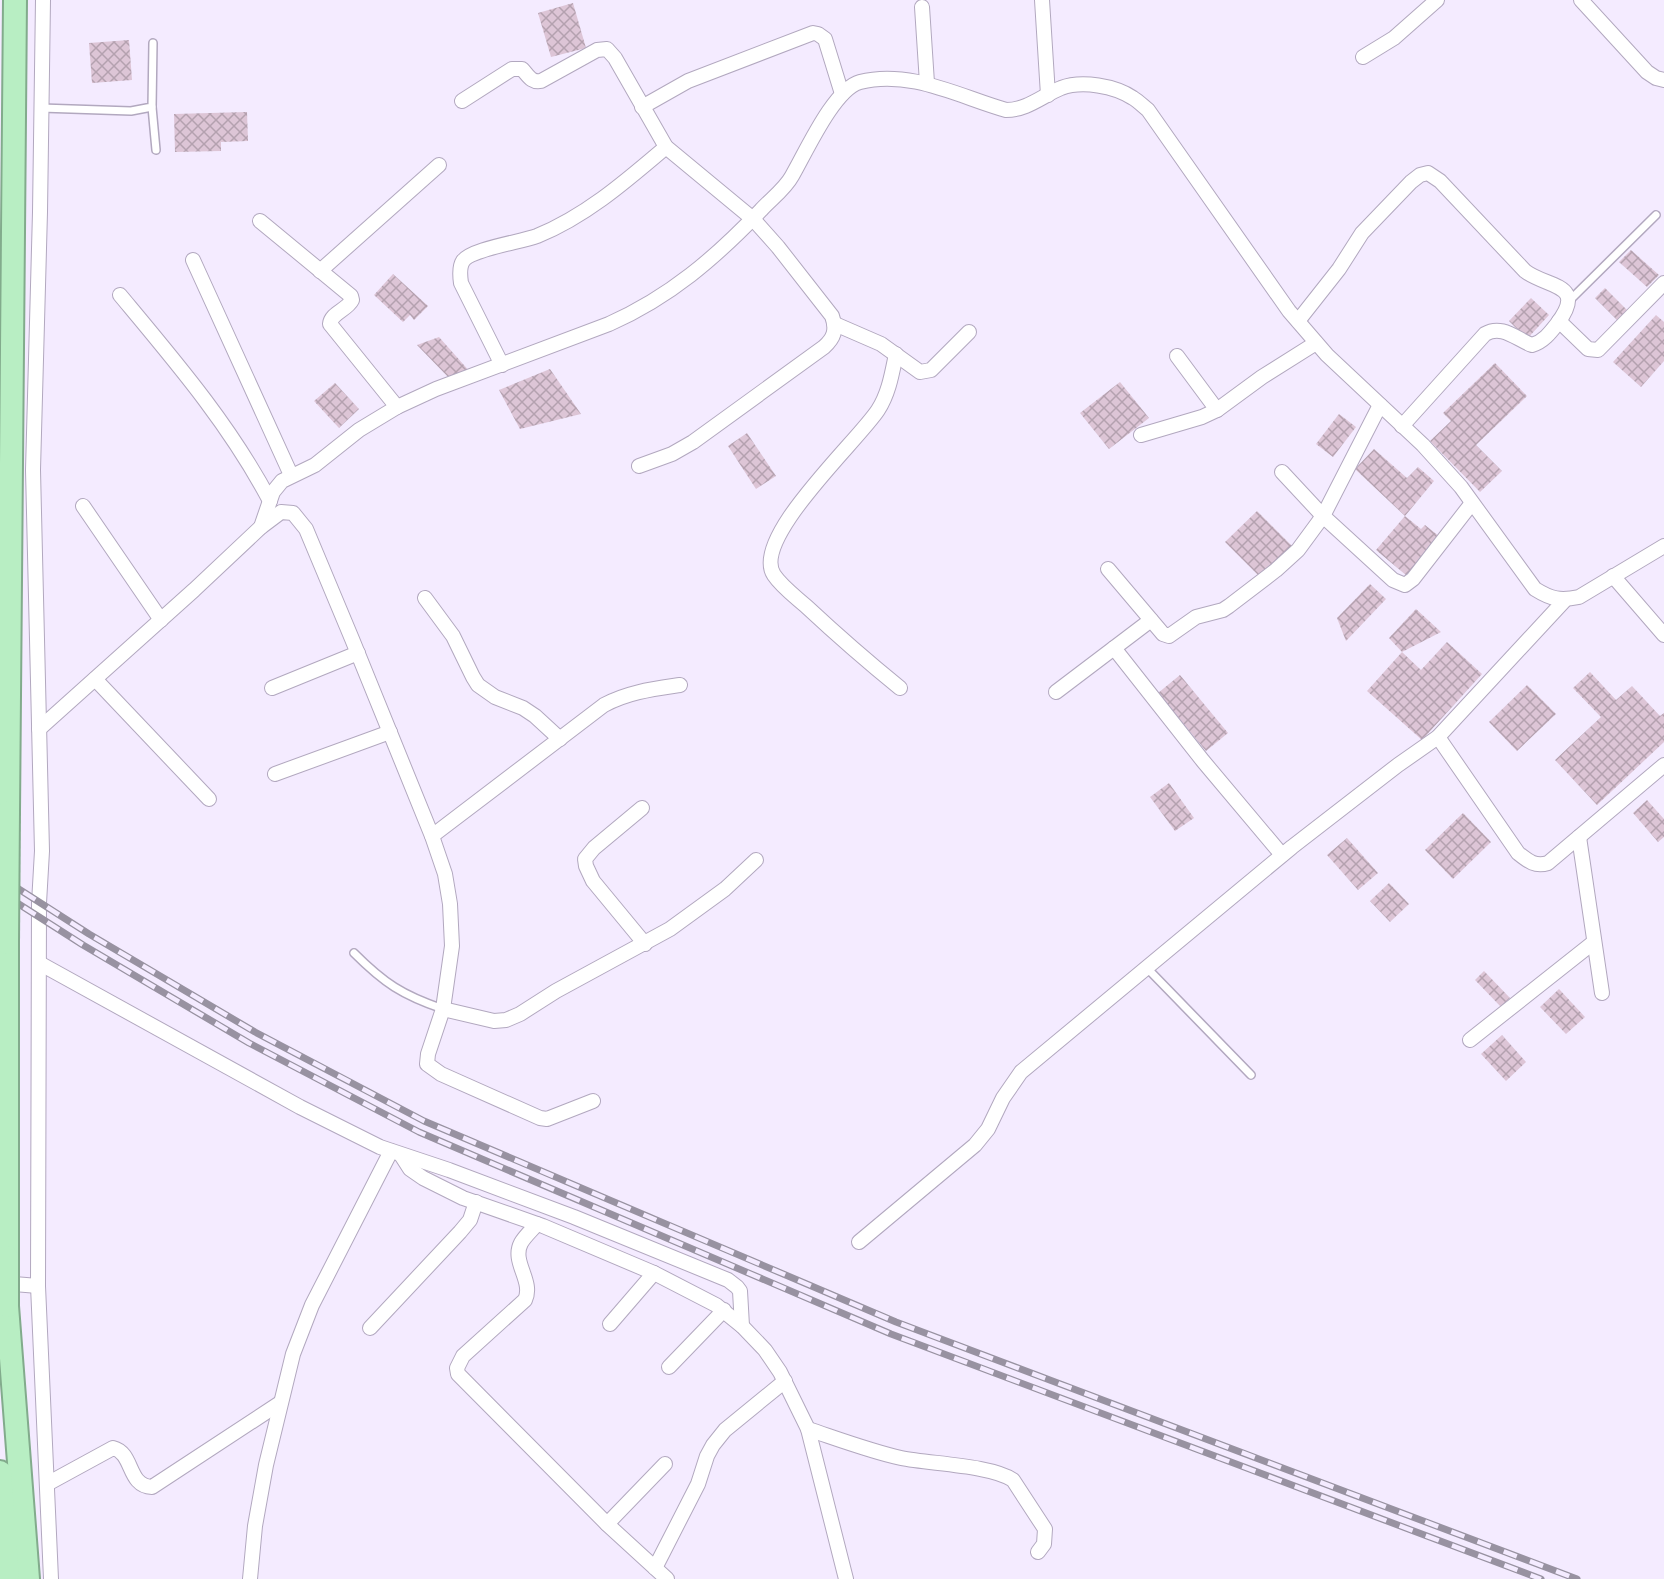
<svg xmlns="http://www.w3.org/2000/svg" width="1664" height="1579" font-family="'Open Sans',sans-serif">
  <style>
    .building { fill: url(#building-cross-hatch) }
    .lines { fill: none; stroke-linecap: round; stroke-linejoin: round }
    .service-casing { stroke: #b2a8bf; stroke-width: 10 }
    .minor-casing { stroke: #b2a8bf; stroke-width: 16 }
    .trunk-casing { stroke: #82ab8c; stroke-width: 26 }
    .service { stroke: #fff; stroke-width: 7 }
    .minor { stroke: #fff; stroke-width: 14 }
    .trunk { stroke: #b8eec3; stroke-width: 22 }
    .rail-casing { stroke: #9892a1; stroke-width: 7 }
    .rail { stroke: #f4ebff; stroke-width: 4.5; stroke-dasharray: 14; stroke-linecap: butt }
    .trunk-bridge-casing { stroke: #82ab8c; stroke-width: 26; stroke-linecap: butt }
    .trunk-bridge { stroke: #b8eec3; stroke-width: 22 }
  </style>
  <defs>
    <pattern id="building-cross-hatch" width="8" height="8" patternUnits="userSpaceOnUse" patternTransform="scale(1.5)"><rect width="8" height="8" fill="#ddc5d6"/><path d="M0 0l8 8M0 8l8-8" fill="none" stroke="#b4a1af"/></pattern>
  </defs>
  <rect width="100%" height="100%" fill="#f4ebff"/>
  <!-- building -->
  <g class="building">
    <path d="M573,3L586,48L551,57L538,13Z"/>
    <path d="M129,40L132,80L92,83L89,43Z"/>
    <path d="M247,112L248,141L221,142V151L175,152L174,114Z"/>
    <path d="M1631,250L1659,275L1647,287L1619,262Z"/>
    <path d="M393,274L428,306L414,320L410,315L403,322L374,295Z"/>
    <path d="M1605,288L1629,312L1619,322L1595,298Z"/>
    <path d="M1531,298L1549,315L1527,339L1509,321Z"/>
    <path d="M1656,315L1664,322V361L1641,387L1613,362Z"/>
    <path d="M439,337L471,373L451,380L417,345Z"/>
    <path d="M1495,363L1527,396L1476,445L1502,471L1480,492L1430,441L1451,421L1443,413Z"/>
    <path d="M550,369L581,414L520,429L499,390Z"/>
    <path d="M1120,382L1149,418L1109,449L1080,413Z"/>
    <path d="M335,383L359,409L339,428L314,401Z"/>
    <path d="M1339,414L1356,427L1333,457L1316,444Z"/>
    <path d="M747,433L776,476L756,489L728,446Z"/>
    <path d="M1374,449L1407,478L1418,467L1434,481L1405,516L1355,469Z"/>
    <path d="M1257,511L1293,547L1261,578L1225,542Z"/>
    <path d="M1405,516L1421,529L1425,525L1440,537L1407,576L1376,550Z"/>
    <path d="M1370,584L1386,599L1346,641L1337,618Z"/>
    <path d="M1416,609L1441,632L1402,652L1421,670L1447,642L1482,674L1422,740L1367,691L1402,652L1389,638Z"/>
    <path d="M1590,672L1616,700L1632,686L1660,716L1664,713V742L1597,805L1555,760L1601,717L1573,688Z"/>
    <path d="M1180,675L1228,733L1206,751L1158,693Z"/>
    <path d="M1527,685L1556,714L1517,751L1489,722Z"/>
    <path d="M1169,783L1194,818L1175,831L1150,797Z"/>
    <path d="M1647,800L1664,819V837L1658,842L1633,813Z"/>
    <path d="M1463,813L1491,842L1453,879L1425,850Z"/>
    <path d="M1347,838L1378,873L1358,890L1327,855Z"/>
    <path d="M1389,883L1409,904L1390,922L1370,901Z"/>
    <path d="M1484,971L1510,998L1501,1007L1475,980Z"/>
    <path d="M1559,989L1585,1017L1566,1034L1540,1007Z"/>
    <path d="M1502,1035L1526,1062L1506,1081L1481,1054Z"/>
  </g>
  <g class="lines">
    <!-- service casing -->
    <g class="service-casing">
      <g id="service">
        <path d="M152,107L156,150"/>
        <path d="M41,108L131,111L152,107L153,43"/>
        <path d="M1568,302L1656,215"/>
        <path d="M354,953C384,983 402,995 443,1009"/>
        <path d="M1147,968L1251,1075"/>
      </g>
    </g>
    <!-- minor casing -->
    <g class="minor-casing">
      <g id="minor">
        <path d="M43,0L40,212L33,470L42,851L39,903L38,1286L51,1579"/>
        <path d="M1042,0L1048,95"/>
        <path d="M1581,0L1647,72L1656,78L1664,80"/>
        <path d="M922,7L927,83"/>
        <path d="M1363,57L1394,38L1437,0"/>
        <path d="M462,101L512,69H522C528,75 531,83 541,81L597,50L607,49L615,58L666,147L753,219L778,247L832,316C837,330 834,338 824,347L693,442L672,454L639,466"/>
        <path d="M642,107L688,81L813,33L818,34L825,39L842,94"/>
        <path d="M260,221L351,296L352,300C347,310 331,313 330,324L397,407"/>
        <path d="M193,260L291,475"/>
        <path d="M320,271L439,165"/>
        <path d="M120,295C175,361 230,425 270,501"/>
        <path d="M1298,321L1339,269L1362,233L1411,182L1420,175L1428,173L1440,181L1525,271C1547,288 1588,283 1557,324C1550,333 1543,342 1532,345C1516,339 1502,324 1485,334L1402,426"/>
        <path d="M1559,321L1588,349L1598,350L1664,283"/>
        <path d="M835,324L881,344L920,372L931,370L969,332"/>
        <path d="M896,354C892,373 889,393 878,410C858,441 750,539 774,575C782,587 796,597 807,607C837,635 868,662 900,688"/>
        <path d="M1177,356L1217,410"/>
        <path d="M502,365L461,283C460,276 459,267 463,261C471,249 521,242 537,236C586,216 626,181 666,147"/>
        <path d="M1141,435L1202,417L1217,410L1262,377L1316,343"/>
        <path d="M1282,472L1323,516L1393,580L1405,585L1413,579L1472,503"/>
        <path d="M83,506L161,620"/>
        <path d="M261,527L273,492L282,481L315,465L359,430L397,407L436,389L609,324C670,297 715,258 761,210C771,199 785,189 792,176C806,152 834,89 860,82C910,69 960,97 1006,110C1027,110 1042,96 1061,88C1082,80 1115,86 1133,98C1138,101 1143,106 1148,110L1289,311L1327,355L1423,445L1461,487L1535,589C1551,599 1560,601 1579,597L1664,546"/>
        <path d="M1108,569L1163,634L1169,636L1196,617L1223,610L1229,606L1276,570L1298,550L1323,516L1380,405"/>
        <path d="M1613,576L1664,635"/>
        <path d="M425,598L453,636L473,677L478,685L495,697L523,708L535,716L560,739"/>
        <path d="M1114,648L1203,761L1282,855"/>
        <path d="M95,679L209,799"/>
        <path d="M272,688L358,653"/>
        <path d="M1056,692L1151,620"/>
        <path d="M39,729L194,590L261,527L281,512L293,513L306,529L352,639L432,836L445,874L450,904L452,946L443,1009L428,1054L427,1064L441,1074L540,1118L547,1119L593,1101"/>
        <path d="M1438,737L1518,853C1528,861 1535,867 1548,863L1664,765"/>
        <path d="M275,774L390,732"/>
        <path d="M642,808L594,848L585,859L586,866L593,881L645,944"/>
        <path d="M432,836L604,705C628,692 653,689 680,685"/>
        <path d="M1579,837L1602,993"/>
        <path d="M39,963L300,1107L380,1147L449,1170L574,1217L728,1280L737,1287L740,1291L742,1326"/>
        <path d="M443,1009L494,1021L506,1020L520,1014L556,991L670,929L725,889L756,860"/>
        <path d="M1470,1040L1594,942"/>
        <path d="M401,1155L410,1169L423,1178L463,1198L543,1226L654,1273L716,1305L742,1326L765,1350L780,1372L808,1429L846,1579"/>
        <path d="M537,1224C532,1230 525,1236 521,1243C511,1262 534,1281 525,1300L463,1356L457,1368L458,1374L607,1524L667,1579"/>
        <path d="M859,1242L975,1145L988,1129L1003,1098L1021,1072L1292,847L1398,765L1438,737L1565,600"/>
        <path d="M2,1283L38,1286"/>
        <path d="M610,1324L654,1273"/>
        <path d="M370,1328L460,1232L470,1220L476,1202"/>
        <path d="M669,1367L724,1310"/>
        <path d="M808,1429C838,1439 870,1451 901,1458C930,1464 991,1465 1013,1480L1045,1529L1044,1544L1038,1552"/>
        <path d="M47,1484L113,1448C134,1453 127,1486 152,1487L280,1403"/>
        <path d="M607,1524L665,1464"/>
        <path d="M655,1568L698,1484L707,1456L713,1445L725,1430L785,1381"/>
        <path d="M250,1579L255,1526L266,1465L293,1354L312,1305L391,1151"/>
      </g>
    </g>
    <!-- trunk casing -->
    <g class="trunk-casing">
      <g id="trunk">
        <path d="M8,812L15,0"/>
        <path d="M7,1257V943"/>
        <path d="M7,1306L28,1579"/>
        <path d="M0,1472L8,1579"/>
      </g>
    </g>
    <!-- service -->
    <use href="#service" class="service"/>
    <!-- minor -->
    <use href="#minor" class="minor"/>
    <!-- trunk -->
    <use href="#trunk" class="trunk"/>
    <!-- rail casing -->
    <g class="rail-casing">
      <g id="rail">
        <path d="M0,877L89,934L255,1032L424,1121L896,1322L1577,1579"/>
        <path d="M0,892L83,945L249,1043L419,1132L891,1334L1541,1579"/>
      </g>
    </g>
    <!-- rail -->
    <use href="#rail" class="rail"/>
    <!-- trunk-bridge casing -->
    <g class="trunk-bridge-casing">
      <g id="trunk-bridge">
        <path d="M7,943L8,812"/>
        <path d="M7,1257V1306"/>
      </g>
    </g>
    <!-- trunk-bridge -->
    <use href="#trunk-bridge" class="trunk-bridge"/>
  </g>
</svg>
